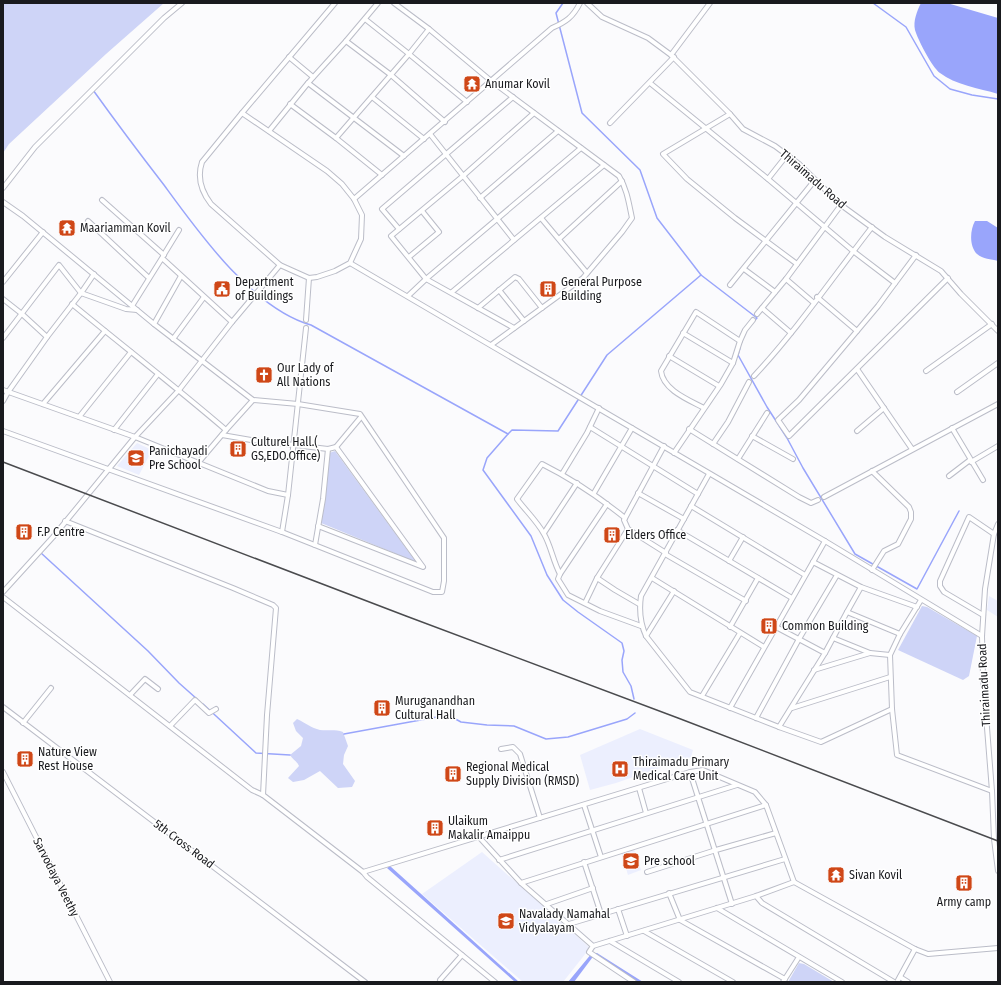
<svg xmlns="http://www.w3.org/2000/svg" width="1001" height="985" font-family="'Fira Sans Condensed',sans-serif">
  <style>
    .built { fill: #eceffe }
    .green { fill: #ced4f7 }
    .water { fill: #99a5fb }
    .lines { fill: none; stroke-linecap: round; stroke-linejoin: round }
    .stream { stroke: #99a5fb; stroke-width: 1.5 }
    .street-casing { stroke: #bbbdc8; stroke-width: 6 }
    .street { stroke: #fff; stroke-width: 4 }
    .rail { stroke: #4a4b4e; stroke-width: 1.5 }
    .labels { text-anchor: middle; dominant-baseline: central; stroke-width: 3; stroke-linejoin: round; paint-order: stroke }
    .poi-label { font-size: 12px; fill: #191a1e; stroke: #fff; text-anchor: start }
    .street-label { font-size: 12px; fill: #191a1e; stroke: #fff }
  </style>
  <rect width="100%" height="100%" fill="#fbfbfd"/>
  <!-- built -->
  <g class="built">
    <path d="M137,443L152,450L139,475L117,466Z"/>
    <path d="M989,596L998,601V617L987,610Z"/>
    <path d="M640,729L693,750L691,757L616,783L590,790L580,755Z"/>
    <path d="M634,849L641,870L628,875L621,852Z"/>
    <path d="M482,852L590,948L563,982H523L422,894Z"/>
  </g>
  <!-- green -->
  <g class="green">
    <path d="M3,3H164L106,54L9,144L3,153Z"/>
    <path d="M335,451L416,562L321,523L329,453Z"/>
    <path d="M922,606L927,607L977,636L969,676L963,680L898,650Z"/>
    <path d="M297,719C306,723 311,728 320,730C328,731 335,729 343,732L348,746L344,755L343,764L355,781L352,787L338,788L320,771L304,780L293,782L288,778L299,766C297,761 292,759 290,755L301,746L303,738L296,731L293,723Z"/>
    <path d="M799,963L804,964L834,982H788Z"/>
  </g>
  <!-- water -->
  <g class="water">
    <path d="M921,3H947L998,18V94C979,88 955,85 940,73C932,67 918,40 915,30C913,21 917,11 921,3Z"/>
    <path d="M975,221H987L998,228V261C991,259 983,259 977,254C969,246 970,230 975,221Z"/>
    <path d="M390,866L519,982H515L387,868Z"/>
    <path d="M592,953H597L643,982H637L597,956L592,958L574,982H568Z"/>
  </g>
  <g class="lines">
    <!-- stream -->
    <g class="stream">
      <path d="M873,3L906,27L934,76L950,89L972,95L998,99"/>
      <path d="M93,90C116,122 140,154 164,185C199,233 252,308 311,325L508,434L487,458L483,470L531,536L547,575L563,600L578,612L622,643L624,651L622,660L623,672L631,686L634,699"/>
      <path d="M701,275L757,318L754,321"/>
      <path d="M740,348L738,355L767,407L787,438L803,468L855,554L917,589L959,511"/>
      <path d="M508,434L512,430L558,431L607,355L701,275L657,218L640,170L582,113L556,13L563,3"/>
      <path d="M41,553L148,651L179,683L197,699"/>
      <path d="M203,704L256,753L290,755"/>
      <path d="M344,734L448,715L461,722L487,725L514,726L546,739L568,737L627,719L635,713"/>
    </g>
    <!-- street casing -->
    <g class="street-casing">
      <g id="street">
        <path d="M394,3L429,29L490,80L619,176C627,189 629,204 632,218L622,232L583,278L491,345"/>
        <path d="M587,3L602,17L648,38L671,55L730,114L743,129L775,146L799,164L841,205L885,237L941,271L961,294L998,331"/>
        <path d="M365,19L409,54L467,102"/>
        <path d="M346,41L391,75L445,122"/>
        <path d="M671,55L710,3"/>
        <path d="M289,57L313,77"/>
        <path d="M308,83L404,156"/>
        <path d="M650,83L768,179L853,251L895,283"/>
        <path d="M372,97L424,139"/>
        <path d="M290,104L336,138L382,175"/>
        <path d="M242,113L327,171L342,184L354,199L362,215L361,239L350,263L335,271L317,277L309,278L280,265L211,204C201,191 197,177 202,162Z"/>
        <path d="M242,113L335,3"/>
        <path d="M730,114L663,154L687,179L735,218L797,264"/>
        <path d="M610,123L674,57"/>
        <path d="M269,131L308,83L346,41L378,3"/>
        <path d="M430,134L514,240"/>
        <path d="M336,138L409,54L429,29"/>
        <path d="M768,179L787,155"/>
        <path d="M3,188L35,147L164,18L182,3"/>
        <path d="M480,198L558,131"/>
        <path d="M354,199L552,28C566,22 573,17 580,3"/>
        <path d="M102,200L164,255"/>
        <path d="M3,202L23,216L154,324L253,400L298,404L360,414L444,538V581L442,592H433L282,532L3,431"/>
        <path d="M541,218L587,273"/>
        <path d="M88,221L149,278"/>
        <path d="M399,229L382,209L513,97"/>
        <path d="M559,239L622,181"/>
        <path d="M163,256L179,230"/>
        <path d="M409,257L439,232L422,211"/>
        <path d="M350,263L825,541L982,636"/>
        <path d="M744,269L775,292"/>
        <path d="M786,279L814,303"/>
        <path d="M3,282L43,232"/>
        <path d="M730,285L815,180"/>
        <path d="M499,290L524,321"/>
        <path d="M452,292L604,165"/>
        <path d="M408,296L426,279L581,148"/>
        <path d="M817,297L857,331L878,306L916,255"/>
        <path d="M3,299L22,314L47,337"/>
        <path d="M72,304C123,346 176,387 226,430"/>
        <path d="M132,306L162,258L232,322"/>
        <path d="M478,308L515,277L519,279L542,308"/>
        <path d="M762,308L791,333"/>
        <path d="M757,314L786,279L841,205"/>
        <path d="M306,320L309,278"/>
        <path d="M154,324L181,276"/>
        <path d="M514,328L426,279L391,236L463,176L534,113"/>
        <path d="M857,331L799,400L778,420L789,436L948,278"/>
        <path d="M683,333L733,363"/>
        <path d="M3,338L59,265L81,293L126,309L137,310"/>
        <path d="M173,339L204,297"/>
        <path d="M669,356L719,386"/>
        <path d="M857,369L912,449"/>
        <path d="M926,371L992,324"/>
        <path d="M754,376C797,330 833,277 872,227"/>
        <path d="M3,390L135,437L268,491L288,495"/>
        <path d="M957,392L998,363"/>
        <path d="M3,401L8,392L47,337L81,293L94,274"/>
        <path d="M43,404L105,331"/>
        <path d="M704,408C689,400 663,390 661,371L696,312L740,341"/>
        <path d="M79,417L131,352"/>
        <path d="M590,427L698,494"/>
        <path d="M952,428L983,480"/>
        <path d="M689,429L799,497L811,503L818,500"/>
        <path d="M114,430L158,374"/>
        <path d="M857,431L884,408"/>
        <path d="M222,435L251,440L328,449L336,447L423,567L318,526"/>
        <path d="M752,436L793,459"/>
        <path d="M713,444L728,422L749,382"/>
        <path d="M664,446L624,520L628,529L666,553"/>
        <path d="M336,447L361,417"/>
        <path d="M674,453L721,384L733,363L740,341L745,330L753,320"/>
        <path d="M738,459L767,413"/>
        <path d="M971,462L998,446"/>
        <path d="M198,463L226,430L253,400"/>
        <path d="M872,471L909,507L911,512V519L898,544L884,551L872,570"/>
        <path d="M562,474L587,433L599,408"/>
        <path d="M709,474L641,596C639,610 640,623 646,636L690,692L779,727L821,742L892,709"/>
        <path d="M949,476L970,460"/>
        <path d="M594,493L632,428"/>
        <path d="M638,493L684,519"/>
        <path d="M824,497L998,404"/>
        <path d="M607,504L560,574L558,579L568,595L600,611L641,626"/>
        <path d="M691,506L805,575"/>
        <path d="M65,521L233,588L273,605L276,608L267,715L263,795"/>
        <path d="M998,524L994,534L985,589L982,636L983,677L992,791L994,839L998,871"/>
        <path d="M677,530L792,598"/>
        <path d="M282,532L288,495L306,328"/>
        <path d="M544,533L577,483"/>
        <path d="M315,545L323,499L328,449"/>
        <path d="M665,554L746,601"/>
        <path d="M729,561L743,537"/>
        <path d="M813,562L861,587L917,607"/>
        <path d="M560,574C553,561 551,546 544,534C537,521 525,510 517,499L542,464C572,479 599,497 625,518"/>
        <path d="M597,578L615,590L639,604"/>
        <path d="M652,578L764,647"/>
        <path d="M3,592L53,537L135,437L179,390L232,322L280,265"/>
        <path d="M3,597L252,790L263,795L363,872L367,877L495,982"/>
        <path d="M921,600L900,634L890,655L892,709L897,755L992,791"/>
        <path d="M585,603L597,578L628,529"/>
        <path d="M847,612L861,587"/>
        <path d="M983,615L944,592L940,586V581L969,517L994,534"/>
        <path d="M730,627L758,578"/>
        <path d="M776,627L825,653L779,727"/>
        <path d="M646,636L674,591"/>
        <path d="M833,638L847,612L900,634"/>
        <path d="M825,653L833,638L870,653L890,655"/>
        <path d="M814,670L870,653"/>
        <path d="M130,695L145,679L158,689"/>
        <path d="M702,696L740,633"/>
        <path d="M3,707L365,982"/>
        <path d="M730,708L825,541"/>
        <path d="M792,708L890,677"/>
        <path d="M756,718L799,639L837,575"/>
        <path d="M23,723L51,688"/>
        <path d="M170,726L195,700L209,713L216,709"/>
        <path d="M501,749L513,747L520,754L540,818"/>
        <path d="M3,772L110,982"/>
        <path d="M690,772L732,904"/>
        <path d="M639,788L646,813"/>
        <path d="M584,805L601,857"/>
        <path d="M479,837L521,883L593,946L756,896L794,882"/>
        <path d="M499,860L737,785"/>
        <path d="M584,862L601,914"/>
        <path d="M363,872L690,772L703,770L755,792L766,805L794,882L915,949L928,954L998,948"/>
        <path d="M647,872L716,850L776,833"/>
        <path d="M521,883L766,805"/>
        <path d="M669,893L680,920L785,979"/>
        <path d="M756,896L762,903L894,982"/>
        <path d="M547,904L593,888"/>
        <path d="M717,908L842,982"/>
        <path d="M618,909L627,936"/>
        <path d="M569,924L785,859"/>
        <path d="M644,931L733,982"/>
        <path d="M610,941L679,982"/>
        <path d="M593,946L589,952L634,982"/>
        <path d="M900,977L908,982"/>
        <path d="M440,980L462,955"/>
        <path d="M783,982L799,957"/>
        <path d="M897,982L915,949"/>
      </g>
    </g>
    <!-- street -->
    <use href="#street" class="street"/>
    <!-- rail -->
    <path class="rail" d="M3,462L406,616L678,718L998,841"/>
  </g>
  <!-- icons -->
  <defs>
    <g id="temple-square" transform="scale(0.9)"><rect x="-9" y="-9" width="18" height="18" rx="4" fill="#cf4717" stroke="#fff"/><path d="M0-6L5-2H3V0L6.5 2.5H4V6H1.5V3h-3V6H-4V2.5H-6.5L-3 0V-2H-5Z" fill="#fff"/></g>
    <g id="civic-square" transform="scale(0.9)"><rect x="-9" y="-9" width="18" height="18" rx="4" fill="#cf4717" stroke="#fff"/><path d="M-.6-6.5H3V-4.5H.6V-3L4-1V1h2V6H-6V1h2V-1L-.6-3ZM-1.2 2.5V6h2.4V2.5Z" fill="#fff"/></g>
    <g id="building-square" transform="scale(0.9)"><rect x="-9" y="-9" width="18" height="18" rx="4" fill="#cf4717" stroke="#fff"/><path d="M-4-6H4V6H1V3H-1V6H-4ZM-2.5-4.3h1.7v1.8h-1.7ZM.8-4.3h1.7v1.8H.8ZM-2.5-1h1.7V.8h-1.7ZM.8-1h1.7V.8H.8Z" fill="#fff"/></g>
    <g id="church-square" transform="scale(0.9)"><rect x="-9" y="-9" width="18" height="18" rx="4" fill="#cf4717" stroke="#fff"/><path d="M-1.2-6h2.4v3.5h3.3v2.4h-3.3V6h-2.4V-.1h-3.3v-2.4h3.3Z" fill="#fff"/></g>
    <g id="school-square" transform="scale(0.9)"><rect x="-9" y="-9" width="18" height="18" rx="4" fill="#cf4717" stroke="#fff"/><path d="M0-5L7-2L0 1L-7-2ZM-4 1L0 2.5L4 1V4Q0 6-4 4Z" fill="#fff"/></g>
    <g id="hospital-square" transform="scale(0.9)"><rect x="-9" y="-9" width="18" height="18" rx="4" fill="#cf4717" stroke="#fff"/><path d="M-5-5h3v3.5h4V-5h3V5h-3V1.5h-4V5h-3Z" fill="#fff"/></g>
  </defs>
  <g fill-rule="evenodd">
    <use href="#temple-square" x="472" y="84"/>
    <use href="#temple-square" x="67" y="228"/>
    <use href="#civic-square" x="222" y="289"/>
    <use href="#building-square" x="548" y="289"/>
    <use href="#church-square" x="264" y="375"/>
    <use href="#building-square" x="238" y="449"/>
    <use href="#school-square" x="136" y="458"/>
    <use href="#building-square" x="24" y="532"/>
    <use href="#building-square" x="612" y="535"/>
    <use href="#building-square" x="769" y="626"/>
    <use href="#building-square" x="382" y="708"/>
    <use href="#building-square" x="25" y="759"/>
    <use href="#hospital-square" x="620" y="769"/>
    <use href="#building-square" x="453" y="774"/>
    <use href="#building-square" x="435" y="828"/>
    <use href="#school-square" x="631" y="861"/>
    <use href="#temple-square" x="836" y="875"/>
    <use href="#building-square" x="964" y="883"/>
    <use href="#school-square" x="506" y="921"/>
  </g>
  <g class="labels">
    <!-- poi labels -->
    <g class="poi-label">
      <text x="485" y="84">Anumar Kovil</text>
      <text x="80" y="228">Maariamman Kovil</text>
      <text x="235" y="282">Department<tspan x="235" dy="14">of Buildings</tspan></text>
      <text x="561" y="282">General Purpose<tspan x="561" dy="14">Building</tspan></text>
      <text x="277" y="368">Our Lady of<tspan x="277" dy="14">All Nations</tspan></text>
      <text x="251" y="442">Culturel Hall.(<tspan x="251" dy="14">GS,EDO.Office)</tspan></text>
      <text x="149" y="451">Panichayadi<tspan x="149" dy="14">Pre School</tspan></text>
      <text x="37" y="532">F.P Centre</text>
      <text x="625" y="535">Elders Office</text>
      <text x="782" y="626">Common Building</text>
      <text x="395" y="701">Muruganandhan<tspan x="395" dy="14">Cultural Hall</tspan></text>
      <text x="38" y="752">Nature View<tspan x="38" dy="14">Rest House</tspan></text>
      <text x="633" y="762">Thiraimadu Primary<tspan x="633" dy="14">Medical Care Unit</tspan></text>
      <text x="466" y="767">Regional Medical<tspan x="466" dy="14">Supply Division (RMSD)</tspan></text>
      <text x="448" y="821">Ulaikum<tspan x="448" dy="14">Makalir Amaippu</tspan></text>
      <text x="644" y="861">Pre school</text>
      <text x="849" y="875">Sivan Kovil</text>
      <text x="964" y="902" text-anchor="middle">Army camp</text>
      <text x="519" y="914">Navalady Namahal<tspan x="519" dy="14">Vidyalayam</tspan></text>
    </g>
    <!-- street labels -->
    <g class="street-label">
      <text transform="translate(813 179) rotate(41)">Thiraimadu Road</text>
      <text transform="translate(984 685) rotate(-93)">Thiraimadu Road</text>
      <text transform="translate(184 844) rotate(37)">5th Cross Road</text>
      <text transform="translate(56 877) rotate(63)">Sarvodaya Veethy</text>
    </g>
  </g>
  <!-- border -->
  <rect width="1001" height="985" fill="none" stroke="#191a1e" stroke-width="8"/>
</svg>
